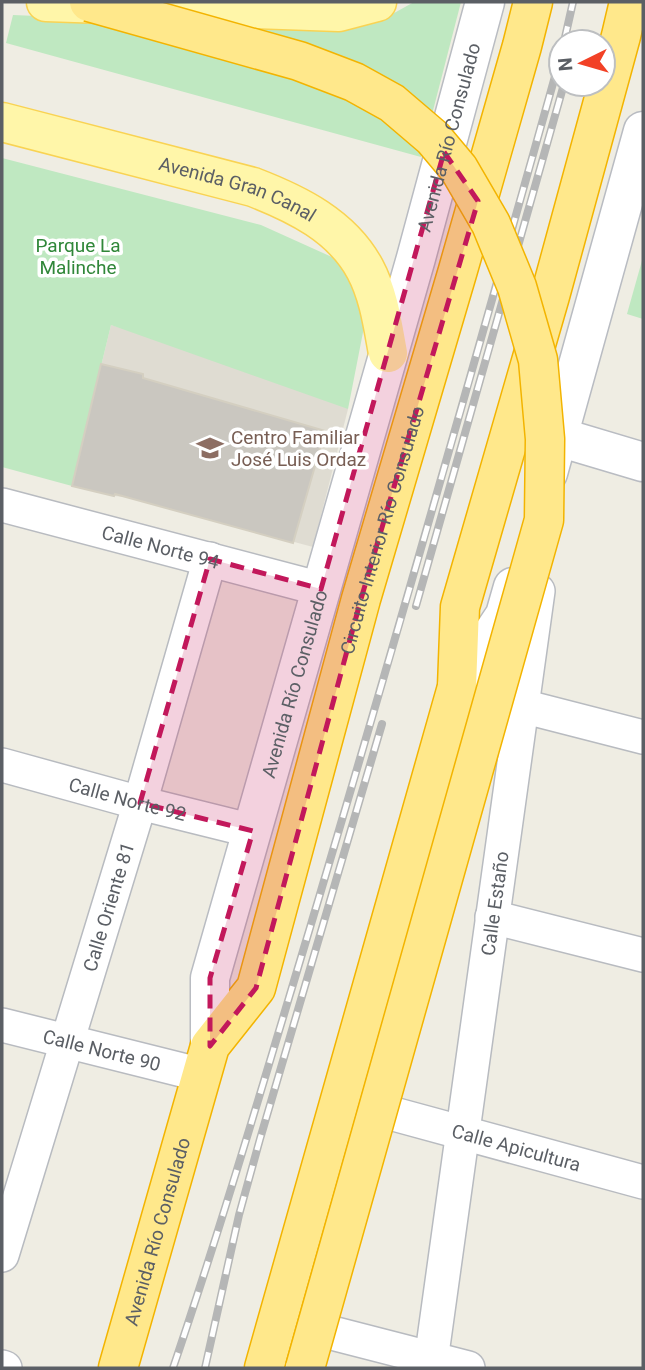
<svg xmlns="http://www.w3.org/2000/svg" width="645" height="1370" font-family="Roboto,sans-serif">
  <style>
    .education { fill: #dfdcd2 }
    .green { fill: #bfe8c1 }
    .building { fill: #cac7c0; stroke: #d4cfc1; stroke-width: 2 }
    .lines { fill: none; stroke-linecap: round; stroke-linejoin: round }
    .street-casing { stroke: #b8bbc0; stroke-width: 36 }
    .secondary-casing { stroke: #b9bcc2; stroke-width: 41 }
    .primary-casing { stroke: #f9d353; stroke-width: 41 }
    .highway-casing { stroke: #f3b400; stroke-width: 41 }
    .street { stroke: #fff; stroke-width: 33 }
    .secondary { stroke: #fff; stroke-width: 38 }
    .primary { stroke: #fff6a9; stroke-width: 38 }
    .highway { stroke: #ffe88b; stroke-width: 38 }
    .rail-casing { stroke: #b5b6b6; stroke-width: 8 }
    .rail { stroke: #fff; stroke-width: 5; stroke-dasharray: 16; stroke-linecap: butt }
    .highway-bridge-casing { stroke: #f3b400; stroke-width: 41; stroke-linecap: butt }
    .highway-bridge { stroke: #ffe88b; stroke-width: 38 }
    .marked { fill: #c2185b; fill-opacity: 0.2; stroke: #c2185b; stroke-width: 5; stroke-dasharray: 14 9; stroke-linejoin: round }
    .labels { text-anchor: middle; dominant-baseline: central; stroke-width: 7; stroke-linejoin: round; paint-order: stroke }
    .street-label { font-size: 19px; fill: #5b5f65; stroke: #fff }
    .park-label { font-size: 19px; fill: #308739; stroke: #fff }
    .education-label { font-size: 19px; fill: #785e54; stroke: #fff; text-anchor: start }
  </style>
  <rect width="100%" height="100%" fill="#efede3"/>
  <!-- education -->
  <path class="education" d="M111,325L331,386L348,409L313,547L125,497L114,496L72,486Z"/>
  <!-- green -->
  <g class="green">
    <path d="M414,2H461L421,157L6,43L13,15L347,29L387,17Z"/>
    <path d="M2,158L261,225L374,276L348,409L111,325L72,486L2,467Z"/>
    <path d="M643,257V319L627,314Z"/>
  </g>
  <!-- building -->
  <path class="building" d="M101,364L143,374V378L325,431L293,543L115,494L114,496L72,486Z"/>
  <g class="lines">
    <!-- street casing -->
    <g class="street-casing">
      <g id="street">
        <path id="s1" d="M2,505L321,589"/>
        <path d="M522,706L643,737"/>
        <path id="s2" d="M2,765L140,803L253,831"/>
        <path d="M492,917L643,955"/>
        <path id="s3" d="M2,1025L202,1075"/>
        <path id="s4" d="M390,1113L643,1182"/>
        <path id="s5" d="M2,1255L140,803L210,559"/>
        <path d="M332,1333L468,1368"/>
        <path d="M2,1367L5,1368"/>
        <path id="s6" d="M430,1368L538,591"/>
      </g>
    </g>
    <!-- secondary casing -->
    <g class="secondary-casing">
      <g id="secondary">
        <path d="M559,437L643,462"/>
        <path d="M548,473L643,131"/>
        <path d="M457,687L505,615L513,587"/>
        <path id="s7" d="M210,1046V978L416,258L485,2"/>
      </g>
    </g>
    <!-- primary casing -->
    <g class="primary-casing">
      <g id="primary">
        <path d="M46,2L339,12L377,2"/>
        <path id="s8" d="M2,122L253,187C297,204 342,226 365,269C379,295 383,326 388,353"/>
      </g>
    </g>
    <!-- highway casing -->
    <g class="highway-casing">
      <g id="highway">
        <path id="s9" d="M118,1368L210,1046L256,988L361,599L458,270L522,46L533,2"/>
        <path d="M264,1368L457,687L460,607L550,296L621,36L629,2"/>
      </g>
    </g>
    <!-- street -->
    <use href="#street" class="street"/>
    <!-- secondary -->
    <use href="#secondary" class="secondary"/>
    <!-- primary -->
    <use href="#primary" class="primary"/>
    <!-- highway -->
    <use href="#highway" class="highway"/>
    <!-- rail casing -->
    <g class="rail-casing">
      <g id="rail">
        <path d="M564,42L573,2"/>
        <path d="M416,606L564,84"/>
        <path d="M173,1368C221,1227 263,1084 306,941C394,647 478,351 561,55"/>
        <path d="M205,1368L239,1215L260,1139L382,724"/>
      </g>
    </g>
    <!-- rail -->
    <use href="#rail" class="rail"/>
    <!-- highway-bridge casing -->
    <g class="highway-bridge-casing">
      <path id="highway-bridge" d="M89,2L299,61L354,82L392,103L433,138L459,169L491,224L517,287L538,360L545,439L544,520L305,1368"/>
    </g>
    <!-- highway-bridge -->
    <use href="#highway-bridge" class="highway-bridge"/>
  </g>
  <!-- marked area -->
  <path class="marked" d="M444,152L478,201L361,599L256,988L210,1046V978L253,831L140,803L210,559L321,589Z"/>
  <!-- icons -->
  <defs>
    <g id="school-bare" transform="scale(2.1)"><path d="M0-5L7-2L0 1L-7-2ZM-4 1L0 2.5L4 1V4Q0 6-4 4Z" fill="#8d6e63" stroke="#fff" stroke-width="2.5" paint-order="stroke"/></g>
  </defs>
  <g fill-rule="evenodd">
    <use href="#school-bare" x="210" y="448"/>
  </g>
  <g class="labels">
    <!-- street labels -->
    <g class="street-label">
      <text stroke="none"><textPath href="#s7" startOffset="942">Avenida Río Consulado</textPath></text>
      <text stroke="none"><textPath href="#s8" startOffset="245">Avenida Gran Canal</textPath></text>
      <text stroke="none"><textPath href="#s9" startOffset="884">Circuito Interior Río Consulado</textPath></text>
      <text stroke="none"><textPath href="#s1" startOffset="164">Calle Norte 94</textPath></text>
      <text stroke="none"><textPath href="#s7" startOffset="374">Avenida Río Consulado</textPath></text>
      <text stroke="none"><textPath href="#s2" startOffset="130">Calle Norte 92</textPath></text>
      <text stroke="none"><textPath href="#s6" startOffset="469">Calle Estaño</textPath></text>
      <text stroke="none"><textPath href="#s5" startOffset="364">Calle Oriente 81</textPath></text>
      <text stroke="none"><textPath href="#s3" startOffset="103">Calle Norte 90</textPath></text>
      <text stroke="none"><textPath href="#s4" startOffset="131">Calle Apicultura</textPath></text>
      <text stroke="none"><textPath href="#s9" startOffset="142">Avenida Río Consulado</textPath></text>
    </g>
    <!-- park labels -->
    <g class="park-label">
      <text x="78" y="245">Parque La<tspan x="78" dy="22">Malinche</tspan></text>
    </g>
    <!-- education labels -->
    <g class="education-label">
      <text x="231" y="437">Centro Familiar<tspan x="231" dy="22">José Luis Ordaz</tspan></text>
    </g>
  </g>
  <!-- border -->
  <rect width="645" height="1370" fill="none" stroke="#5b5f65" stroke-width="7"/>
  <!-- north arrow -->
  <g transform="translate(582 63) rotate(265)"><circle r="33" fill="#ffffff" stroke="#bdbfc1" stroke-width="2"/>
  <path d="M0-5L12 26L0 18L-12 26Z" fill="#f24126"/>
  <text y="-10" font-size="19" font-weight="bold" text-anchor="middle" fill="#5b5f65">N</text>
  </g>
</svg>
